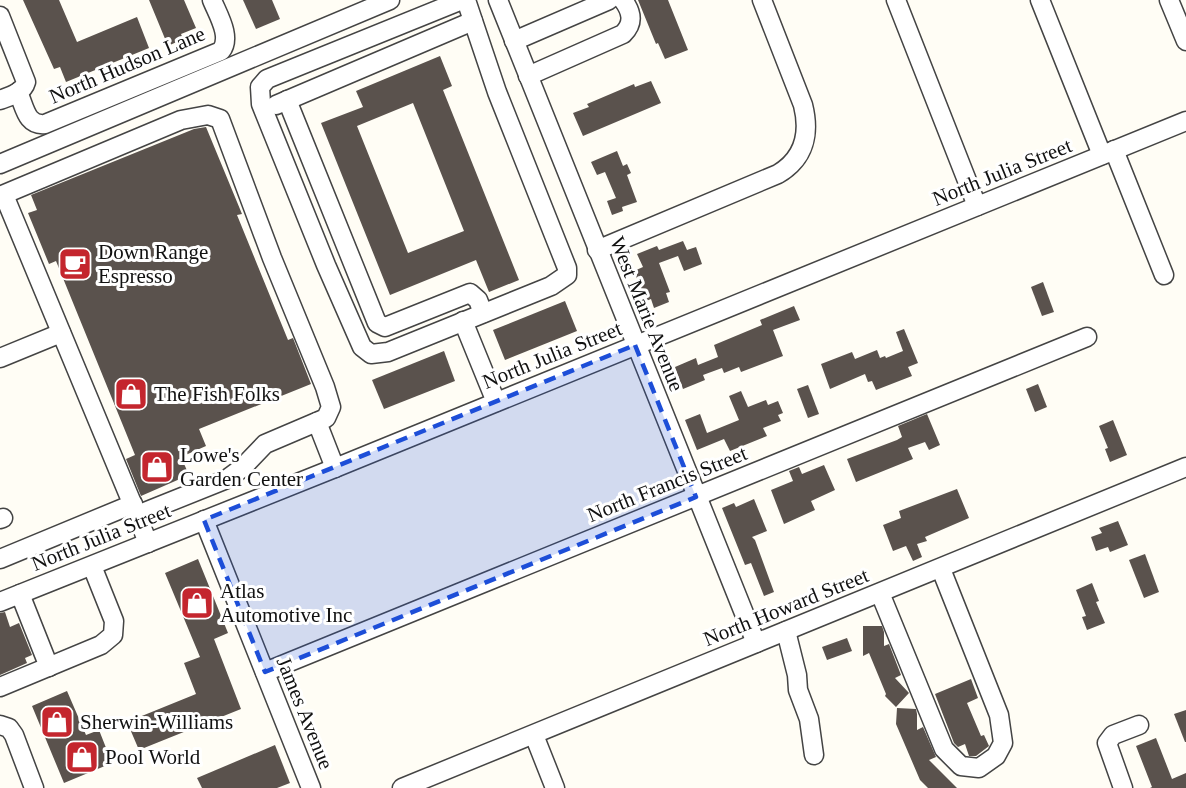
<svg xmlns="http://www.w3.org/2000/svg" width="1186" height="788" font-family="Georgia,serif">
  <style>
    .building { fill: #5a524d; fill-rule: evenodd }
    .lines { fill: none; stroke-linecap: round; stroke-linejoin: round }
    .minor-casing { stroke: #444; stroke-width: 21 }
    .minor { stroke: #fff; stroke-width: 18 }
    .marked { fill: #1d4ed8; fill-opacity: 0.2; stroke: #1d4ed8; stroke-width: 4.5; stroke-dasharray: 12 8; stroke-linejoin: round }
    .labels { text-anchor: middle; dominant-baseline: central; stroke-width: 6; stroke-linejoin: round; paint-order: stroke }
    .street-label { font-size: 21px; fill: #111; stroke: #fff }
    .poi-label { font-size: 21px; fill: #111; stroke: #fff; text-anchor: start }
  </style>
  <rect width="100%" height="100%" fill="#fffdf5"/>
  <!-- building -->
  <g class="building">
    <path d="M23,0H59L77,42L137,17L149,48L66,82L60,67L54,69Z"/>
    <path d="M149,0H184L196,28L181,34L183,39L168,46Z"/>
    <path d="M243,0H272L280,19L256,29Z"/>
    <path d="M638,0H668L688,50L665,59L658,43L656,44Z"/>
    <path d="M440,56L452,86L443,90L519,280L489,292L476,260L390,295L321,123L363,107L356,91ZM413,103L464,231L408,253L357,126Z"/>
    <path d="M651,81L661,103L583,136L573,113L589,107L587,104L634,84L635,87Z"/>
    <path d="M206,127L242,214L237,215L288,340L293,338L311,384L199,429L206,446L181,457L189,475L141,496L126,459L135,455L56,261L49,264L28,213L37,210L31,195L194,129Z"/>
    <path d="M617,151L623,166L627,164L631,173L627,175L637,202L622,207L623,211L612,215L607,201L616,198L605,172L597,175L591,162Z"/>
    <path d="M683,241L687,250L696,247L702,264L684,271L678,256L659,263L670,292L666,293L669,302L654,308L651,299L646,301L634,271L643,267L637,254L657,246L659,250Z"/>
    <path d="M1043,282L1054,312L1042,316L1031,287Z"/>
    <path d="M565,301L577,331L505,360L493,330Z"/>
    <path d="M794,306L800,320L773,330L783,356L741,372L739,367L724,373L722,368L703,375L705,380L683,389L675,367L696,358L698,365L718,357L714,345L762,325L760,320Z"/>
    <path d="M904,329L918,363L908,367L912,376L876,390L872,381L868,382L865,374L830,389L821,364L852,352L855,359L877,350L880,358L885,356L886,358L903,351L896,332Z"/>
    <path d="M444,351L455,381L384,409L372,380Z"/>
    <path d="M1038,384L1047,407L1035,412L1026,389Z"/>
    <path d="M808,385L819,414L808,418L797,389Z"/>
    <path d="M741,391L748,407L766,400L768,405L778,401L783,413L778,415L781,421L763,428L767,436L730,451L724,439L697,450L685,420L700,414L707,433L739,420L729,396Z"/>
    <path d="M927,414L940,445L929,450L925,442L908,448L913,459L856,482L847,459L897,440L902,437L898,426Z"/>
    <path d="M1113,420L1127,455L1110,462L1105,449L1108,448L1099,426Z"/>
    <path d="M824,465L835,490L811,501L815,510L784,524L771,490L793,481L789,471L799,467L802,474Z"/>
    <path d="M957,489L969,518L925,537L927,541L917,544L922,557L913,561L906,546L893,551L883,525L901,518L899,511Z"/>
    <path d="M754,499L767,531L752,537L755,540L774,592L764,596L751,563L745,565L722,508L734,503L736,507Z"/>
    <path d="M1118,521L1128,545L1110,552L1108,547L1096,551L1091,537L1102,533L1099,528Z"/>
    <path d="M1145,554L1159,592L1144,598L1129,560Z"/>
    <path d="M198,559L228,633L214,639L241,709L139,750L127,722L196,694L184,663L200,657L165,573Z"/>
    <path d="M1092,583L1099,601L1096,602L1105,623L1087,630L1082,617L1086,616L1076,590Z"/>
    <path d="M5,612L10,627L19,623L32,655L25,658L27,663L0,675V613Z"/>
    <path d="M863,626H882L884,632V646L889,644L901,675L895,678L909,693L896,707L885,696L886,694L869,653L863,656Z"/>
    <path d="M847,638L852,651L827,660L822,647Z"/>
    <path d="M971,679L978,698L967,703L981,736L984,735L989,746L976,756H969L965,744L958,747L954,743L935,694Z"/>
    <path d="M67,691L86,735L99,730L112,763L64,783L32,706Z"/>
    <path d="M897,708L916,709L917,714V730L923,727L936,757L929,760L957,788H928L920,780L896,724Z"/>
    <path d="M1186,710V742H1185L1174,714Z"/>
    <path d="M1156,738L1172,779L1186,773V788H1150L1152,787L1136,746Z"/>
    <path d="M275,745L290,783L277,788H202L197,778Z"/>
  </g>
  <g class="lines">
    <!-- minor casing -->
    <g class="minor-casing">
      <g id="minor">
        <path d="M462,0L267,79L260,87L261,104L326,265L362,347L371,354L388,352L551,286L567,275V268L497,92L466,0"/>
        <path d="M498,0L756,643"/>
        <path d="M896,0L977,206"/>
        <path d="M1040,0L1102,155"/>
        <path d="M1169,0L1186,41"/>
        <path d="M0,16L26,82C23,93 10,96 0,100"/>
        <path d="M514,41L609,0"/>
        <path d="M528,76L623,34C634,23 632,12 623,0"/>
        <path d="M18,92C25,107 26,126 45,124L221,51C232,37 218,15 212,0"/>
        <path d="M287,100L377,323L385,327L470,293L478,300L483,313"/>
        <path d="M276,105L473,21"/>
        <path d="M1114,150L1164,275"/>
        <path d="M0,164L390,0"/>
        <path d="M4,195L137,515"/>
        <path d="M0,196L181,120L208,115L220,119L272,258L325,387L331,407L326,418L265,444L242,468L227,479L137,515L148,543"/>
        <path d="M597,250L778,174C805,158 810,133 803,105L762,0"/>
        <path d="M463,321L496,402"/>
        <path d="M0,358L61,333"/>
        <path d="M317,422L335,468"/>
        <path d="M0,519L3,518"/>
        <path d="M204,520L311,788"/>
        <path d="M0,559L133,504"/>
        <path d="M880,593L944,749L961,766L979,768L996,756L1003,743L999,715L941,569"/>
        <path d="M20,594L49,667"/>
        <path d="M0,602L335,468L1186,121"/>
        <path d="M786,631L797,675L798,690L809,719L814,755"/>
        <path d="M265,672L1087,337"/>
        <path d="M0,687L101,645L113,635L114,621L92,566"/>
        <path d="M0,725L9,728L14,735L34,788"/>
        <path d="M534,735L555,788"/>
        <path d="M402,788L1186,467"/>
        <path d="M1123,788L1107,743L1113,735L1139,725"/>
      </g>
    </g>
    <!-- minor -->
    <use href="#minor" class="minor"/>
  </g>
  <!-- marked area -->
  <path class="marked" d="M635,345L696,497L265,672L204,520Z"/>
  <!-- icons -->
  <defs>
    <g id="cafe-square" transform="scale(1.725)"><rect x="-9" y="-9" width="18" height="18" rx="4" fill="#c4262e" stroke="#fff"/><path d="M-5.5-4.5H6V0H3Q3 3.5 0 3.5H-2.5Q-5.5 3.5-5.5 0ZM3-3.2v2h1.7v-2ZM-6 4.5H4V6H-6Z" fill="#fff"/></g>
    <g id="shop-square" transform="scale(1.725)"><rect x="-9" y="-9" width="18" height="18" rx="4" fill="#c4262e" stroke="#fff"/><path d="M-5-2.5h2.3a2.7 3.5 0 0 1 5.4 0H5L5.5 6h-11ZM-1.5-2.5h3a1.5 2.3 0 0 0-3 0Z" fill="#fff"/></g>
  </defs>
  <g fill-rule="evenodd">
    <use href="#cafe-square" x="75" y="264"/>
    <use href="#shop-square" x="131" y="394"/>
    <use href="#shop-square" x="157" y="467"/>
    <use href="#shop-square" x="197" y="603"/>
    <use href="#shop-square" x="57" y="722"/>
    <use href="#shop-square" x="82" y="757"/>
  </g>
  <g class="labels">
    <!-- street labels -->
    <g class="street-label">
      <text transform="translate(127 65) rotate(-23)">North Hudson Lane</text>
      <text transform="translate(1002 172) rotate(-22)">North Julia Street</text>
      <text transform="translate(647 314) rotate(68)">West Marie Avenue</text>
      <text transform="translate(552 355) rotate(-22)">North Julia Street</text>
      <text transform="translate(667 484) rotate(-22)">North Francis Street</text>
      <text transform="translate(101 537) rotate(-22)">North Julia Street</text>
      <text transform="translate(786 607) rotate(-22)">North Howard Street</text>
      <text transform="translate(305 713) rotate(68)">James Avenue</text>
    </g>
    <!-- poi labels -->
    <g class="poi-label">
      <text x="98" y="252">Down Range<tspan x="98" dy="24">Espresso</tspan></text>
      <text x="154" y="394">The Fish Folks</text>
      <text x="180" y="455">Lowe's<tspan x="180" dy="24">Garden Center</tspan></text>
      <text x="220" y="591">Atlas<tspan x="220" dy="24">Automotive Inc</tspan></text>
      <text x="80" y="722">Sherwin-Williams</text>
      <text x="105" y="757">Pool World</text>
    </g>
  </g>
</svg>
